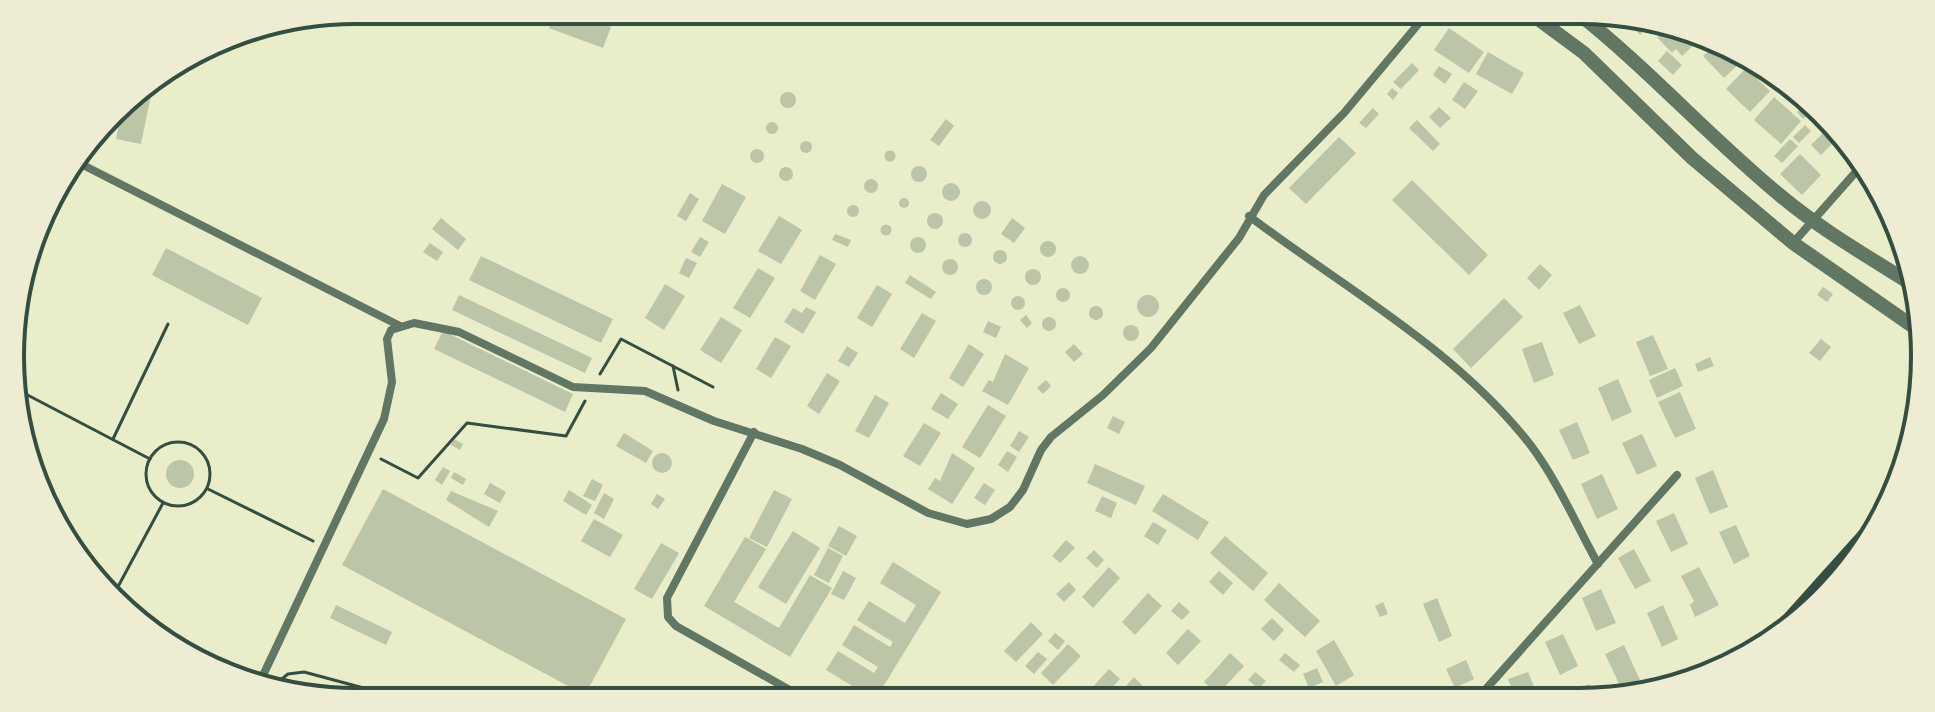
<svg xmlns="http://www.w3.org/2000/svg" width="1935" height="712" font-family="Manrope,sans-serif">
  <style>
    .building { fill: #bcc5a7 }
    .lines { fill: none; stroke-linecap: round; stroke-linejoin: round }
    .path { stroke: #344e41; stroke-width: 3 }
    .minor { stroke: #617663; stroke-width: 8 }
    .tertiary { stroke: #617663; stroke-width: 14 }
    .trunk { stroke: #344e41; stroke-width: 20 }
    .rim { fill: none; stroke: #344e41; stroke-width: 4 }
  </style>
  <rect width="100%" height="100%" fill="#e9edc9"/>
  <!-- building -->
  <g class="building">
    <path d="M555,10H588L585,17L611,27L603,48L549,28Z"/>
    <path d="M787,10L807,13L804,22L785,15Z"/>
    <path d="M778,12L784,13L780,24L775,22Z"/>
    <path d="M1633,17H1634L1655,20L1640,35L1628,22Z"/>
    <path d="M1662,21L1669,22L1701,38L1682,56L1676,49L1672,53L1657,37L1664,31L1658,25Z"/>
    <path d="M1449,28L1484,52L1469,73L1434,50Z"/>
    <path d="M1707,41L1744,59L1724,78L1703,56L1709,51L1703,45Z"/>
    <path d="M1667,51L1682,65L1673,75L1658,61Z"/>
    <path d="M1488,52L1524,73L1512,94L1476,74Z"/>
    <path d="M1412,63L1419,70L1401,89L1393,82Z"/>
    <path d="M1439,66L1452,74L1445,84L1433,75Z"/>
    <path d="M1746,68L1770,91L1750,112L1726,89Z"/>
    <path d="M154,80L141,144L116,139L124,100Z"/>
    <path d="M1464,82L1478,91L1465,109L1452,100Z"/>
    <path d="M1392,88L1398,93L1393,100L1387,94Z"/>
    <circle cx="788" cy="100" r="8"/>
    <path d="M1774,97L1801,121L1781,144L1754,120Z"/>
    <path d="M1806,105L1812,111L1803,119L1797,112Z"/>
    <path d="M1439,107L1451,118L1440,128L1429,117Z"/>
    <path d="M1373,108L1379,114L1366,128L1359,123Z"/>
    <path d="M1815,110L1819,115L1813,122L1808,118Z"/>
    <path d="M113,114L108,132L100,130L109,119Z"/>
    <path d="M1821,118L1829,127L1824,131L1816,123Z"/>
    <path d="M946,119L954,126L939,146L930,140Z"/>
    <path d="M1417,120L1440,144L1433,151L1409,128Z"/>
    <circle cx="772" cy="128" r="6"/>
    <path d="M1805,125L1811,131L1799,143L1793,137Z"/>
    <path d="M1830,128L1840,139L1836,142L1826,132Z"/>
    <path d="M1823,133L1833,143L1821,155L1811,145Z"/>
    <path d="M1339,137L1356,153L1306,204L1289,188Z"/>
    <path d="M1790,139L1798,146L1782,163L1774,156Z"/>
    <circle cx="806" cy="147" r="6"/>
    <circle cx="757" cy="156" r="7"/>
    <circle cx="890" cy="156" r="5.5"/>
    <path d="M1800,154L1821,175L1802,195L1780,174Z"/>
    <circle cx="919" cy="174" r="8"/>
    <circle cx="786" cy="174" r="7"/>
    <path d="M1873,176L1886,203L1882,207L1862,186Z"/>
    <circle cx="871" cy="186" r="7"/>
    <path d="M1412,180L1488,255L1469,275L1392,200Z"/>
    <circle cx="951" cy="192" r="9"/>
    <path d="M722,184L746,197L725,234L702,221Z"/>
    <path d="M690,193L699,199L686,221L677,216Z"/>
    <circle cx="904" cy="203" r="5"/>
    <circle cx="982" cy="210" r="9"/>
    <circle cx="853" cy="211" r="6"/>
    <path d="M1886,206L1891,219L1889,221L1880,212Z"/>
    <circle cx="935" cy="221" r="8"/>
    <path d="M779,216L802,230L781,264L758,251Z"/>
    <path d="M441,218L466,239L458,250L432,229Z"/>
    <path d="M1012,218L1025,228L1014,243L1001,234Z"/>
    <circle cx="886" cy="230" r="5.5"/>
    <circle cx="965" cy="240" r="7"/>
    <path d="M835,234L851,240L848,247L832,240Z"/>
    <circle cx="918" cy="245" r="8"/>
    <path d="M700,237L709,242L700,257L691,252Z"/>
    <circle cx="1048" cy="249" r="8"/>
    <path d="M430,243L443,252L437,261L423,252Z"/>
    <path d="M166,248L262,298L248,325L152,275Z"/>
    <circle cx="1000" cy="257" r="7"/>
    <path d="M820,255L836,264L815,300L800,291Z"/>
    <path d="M481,256L613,319L601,343L469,280Z"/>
    <circle cx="1080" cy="265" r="9"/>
    <path d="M686,258L697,263L689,278L679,273Z"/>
    <circle cx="950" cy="267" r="8"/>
    <path d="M1540,264L1552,275L1539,290L1527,278Z"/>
    <path d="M758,268L775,278L750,318L733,308Z"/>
    <circle cx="1033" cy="277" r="8"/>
    <path d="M910,275L936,292L931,299L905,283Z"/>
    <circle cx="984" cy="287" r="8"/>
    <path d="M665,284L685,296L664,330L645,318Z"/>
    <path d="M877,285L892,294L872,327L857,318Z"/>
    <path d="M1823,287L1833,294L1827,302L1817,295Z"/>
    <circle cx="1063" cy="295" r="7"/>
    <circle cx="1148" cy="306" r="11"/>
    <path d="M459,295L592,358L585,373L452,310Z"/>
    <circle cx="1018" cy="303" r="7"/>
    <path d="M1504,298L1523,317L1471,368L1453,349Z"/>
    <path d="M1580,305L1596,336L1579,344L1563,313Z"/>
    <circle cx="1096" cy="313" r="7"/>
    <path d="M806,307L816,312L803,334L784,322L793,308L802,313Z"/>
    <path d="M922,313L936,321L914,358L900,349Z"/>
    <path d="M1026,315L1032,323L1027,328L1020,320Z"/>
    <circle cx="1049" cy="324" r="7"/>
    <path d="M721,317L742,330L721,363L700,350Z"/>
    <path d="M988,321L1001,327L996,338L983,332Z"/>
    <circle cx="1131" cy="333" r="8"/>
    <path d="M443,331L573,394L565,412L434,349Z"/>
    <path d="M1653,335L1668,369L1650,376L1636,342Z"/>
    <path d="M775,337L791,346L771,378L756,369Z"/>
    <path d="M1821,339L1831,347L1820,361L1809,353Z"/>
    <path d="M1542,342L1554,375L1534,383L1522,349Z"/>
    <path d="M969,344L984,354L963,387L949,378Z"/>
    <path d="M1074,344L1083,354L1074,362L1065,352Z"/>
    <path d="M847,346L858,353L849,367L838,361Z"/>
    <path d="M1005,354L1029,368L1008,405L982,391L989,380L993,382Z"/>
    <path d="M1710,357L1714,366L1698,372L1695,364Z"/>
    <path d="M1675,368L1683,386L1657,398L1649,380Z"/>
    <path d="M827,373L840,381L819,414L807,406Z"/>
    <path d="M1618,379L1632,412L1612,421L1598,388Z"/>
    <path d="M1046,380L1051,386L1043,394L1037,388Z"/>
    <path d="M1680,392L1696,429L1675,438L1658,402Z"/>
    <path d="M941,393L958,404L948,419L931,409Z"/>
    <path d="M875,395L889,403L869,438L855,431Z"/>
    <path d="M988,405L1006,416L980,458L962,447Z"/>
    <path d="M1113,416L1125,422L1119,434L1107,428Z"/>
    <path d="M1577,422L1590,453L1573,460L1559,430Z"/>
    <path d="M924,423L941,433L920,466L903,456Z"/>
    <path d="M1019,431L1029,437L1019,452L1010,446Z"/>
    <path d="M624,433L653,451L646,463L616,446Z"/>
    <path d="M1642,434L1657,466L1637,475L1622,443Z"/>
    <path d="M454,439L463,444L460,450L451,445Z"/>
    <path d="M1007,451L1017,457L1008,472L998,465Z"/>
    <circle cx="662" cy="463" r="10"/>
    <path d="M952,453L975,468L952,504L928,489L935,478L940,481Z"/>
    <circle cx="180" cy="474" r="14"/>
    <path d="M1095,464L1145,486L1136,505L1087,483Z"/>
    <path d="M443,467L450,471L442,485L435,480Z"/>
    <path d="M1713,470L1728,507L1710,514L1695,478Z"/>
    <path d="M454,472L466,479L463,485L451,478Z"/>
    <path d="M1602,474L1618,509L1597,519L1581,484Z"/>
    <path d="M592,479L603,485L595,501L583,496Z"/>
    <path d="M490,483L506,492L500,503L484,494Z"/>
    <path d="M984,483L995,490L985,505L974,498Z"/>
    <path d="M383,489L626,619L585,695L342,565Z"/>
    <path d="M569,490L592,505L586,515L563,501Z"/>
    <path d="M774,490L792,499L767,547L749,538Z"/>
    <path d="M451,491L498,511L489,527L446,500Z"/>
    <path d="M604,493L614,499L604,519L594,513Z"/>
    <path d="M657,494L665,499L658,509L651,504Z"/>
    <path d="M1163,494L1209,522L1198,540L1152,511Z"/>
    <path d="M1102,496L1117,503L1111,518L1095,511Z"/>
    <path d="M1674,513L1688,544L1671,552L1656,521Z"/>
    <path d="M594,519L623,535L610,557L581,541Z"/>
    <path d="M1153,522L1167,530L1158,545L1144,536Z"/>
    <path d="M1736,525L1750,556L1734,564L1719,532Z"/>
    <path d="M839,526L857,536L846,556L828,546Z"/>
    <path d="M793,531L820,548L786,604L758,587Z"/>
    <path d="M1225,536L1268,573L1253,591L1210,553Z"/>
    <path d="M745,537L766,549L734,602L779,628L810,575L832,588L790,657L704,606Z"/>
    <path d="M1066,540L1075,548L1060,563L1052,556Z"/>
    <path d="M661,543L679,553L652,599L634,589Z"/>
    <path d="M828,548L843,556L829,583L814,575Z"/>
    <path d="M1634,549L1651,581L1635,589L1618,558Z"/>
    <path d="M1094,550L1104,560L1097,568L1086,558Z"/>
    <path d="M893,562L941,592L875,700L826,670L838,651L874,673L878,667L842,645L854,625L890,647L893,642L857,620L869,601L905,623L916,605L880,583Z"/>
    <path d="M1109,567L1120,578L1093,608L1082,597Z"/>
    <path d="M1699,567L1719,605L1695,617L1690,605L1694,601L1681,576Z"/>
    <path d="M843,571L856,578L844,600L831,594Z"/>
    <path d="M1219,571L1233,583L1223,595L1209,582Z"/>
    <path d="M1069,582L1076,590L1064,602L1056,594Z"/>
    <path d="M1279,583L1320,621L1305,637L1264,600Z"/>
    <path d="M1601,589L1616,623L1596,631L1582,598Z"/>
    <path d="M1148,593L1162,606L1135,635L1122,622Z"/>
    <path d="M1437,598L1452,636L1439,642L1423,604Z"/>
    <path d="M1179,602L1190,612L1182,620L1171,611Z"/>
    <path d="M1383,602L1388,614L1380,617L1375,606Z"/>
    <path d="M336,605L392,632L386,645L330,618Z"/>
    <path d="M1663,605L1678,639L1662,647L1647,613Z"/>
    <path d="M1272,618L1284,630L1274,641L1261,629Z"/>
    <path d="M1031,622L1043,634L1016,662L1004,651Z"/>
    <path d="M1188,629L1201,641L1178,665L1166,653Z"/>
    <path d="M1055,633L1065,641L1058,650L1048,641Z"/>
    <path d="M1563,634L1578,666L1560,675L1545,642Z"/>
    <path d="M1334,640L1354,675L1336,686L1316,651Z"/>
    <path d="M1068,644L1081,656L1053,685L1041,673Z"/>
    <path d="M1624,645L1640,680L1621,688L1605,654Z"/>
    <path d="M1038,652L1047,659L1034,674L1025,666Z"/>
    <path d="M1230,653L1244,666L1218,694L1204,682Z"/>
    <path d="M1285,653L1300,665L1294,672L1279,660Z"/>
    <path d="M1466,660L1474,679L1455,688L1446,669Z"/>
    <path d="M1317,668L1323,682L1309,688L1303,674Z"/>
    <path d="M1109,669L1120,679L1101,700H1081Z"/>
    <path d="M1255,672L1266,681L1259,689L1248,680Z"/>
    <path d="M1528,672L1539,699H1516L1508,679Z"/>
    <path d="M1134,677L1145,688L1137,697L1126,686Z"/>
    <path d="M1589,684L1596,699H1572L1569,694Z"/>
    <path d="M1420,686L1427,699H1404L1401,694Z"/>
    <path d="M986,688L997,699L974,701Z"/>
    <path d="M1244,688L1256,700H1232Z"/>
  </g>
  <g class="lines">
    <!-- path -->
    <g class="path">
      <path d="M673,366L678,390"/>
      <path d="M600,374L621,339L713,387"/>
      <path d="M16,389L150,459"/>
      <path d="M113,439L168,324"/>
      <circle cx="178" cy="474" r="32"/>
      <path d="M381,459L418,478L467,423L566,436L585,401"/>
      <path d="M208,489L313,541"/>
      <path d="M113,596L163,503"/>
      <path d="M273,686L288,674L304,672L386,694"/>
    </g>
    <!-- minor -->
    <g class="minor">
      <path d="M75,161L400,326"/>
      <path d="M1249,216C1344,288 1458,350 1532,447C1558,482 1577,526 1598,564"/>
      <path d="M1793,243L1862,165"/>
      <path d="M754,432L667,598L668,617L676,626L795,693L802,701"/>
      <path d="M258,686L384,419L392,382L387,339L391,330L414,323L459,332L573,387L645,391L714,421L802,449L840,465L928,513L967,524L991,519L1010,507L1023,490L1041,450L1051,437L1103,395L1151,348L1239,238L1264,195L1344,113L1430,10"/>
      <path d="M1477,699L1677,475"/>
    </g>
    <!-- tertiary -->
    <g class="tertiary">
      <path d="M1526,10L1584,53L1692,158L1793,243L1921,332"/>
      <path d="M1574,10C1648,68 1710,138 1782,197C1823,231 1869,257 1913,285"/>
    </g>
    <!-- trunk -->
    <path class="trunk" d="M1777,637L1883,519"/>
  </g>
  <!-- crop -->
  <path d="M0 0H1935V712H0ZM356 24H1579A332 332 0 0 1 1911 356V356A332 332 0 0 1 1579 688H356A332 332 0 0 1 24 356V356A332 332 0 0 1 356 24Z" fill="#eeecd3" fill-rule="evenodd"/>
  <path class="rim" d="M356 24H1579A332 332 0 0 1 1911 356V356A332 332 0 0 1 1579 688H356A332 332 0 0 1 24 356V356A332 332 0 0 1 356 24Z"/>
</svg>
